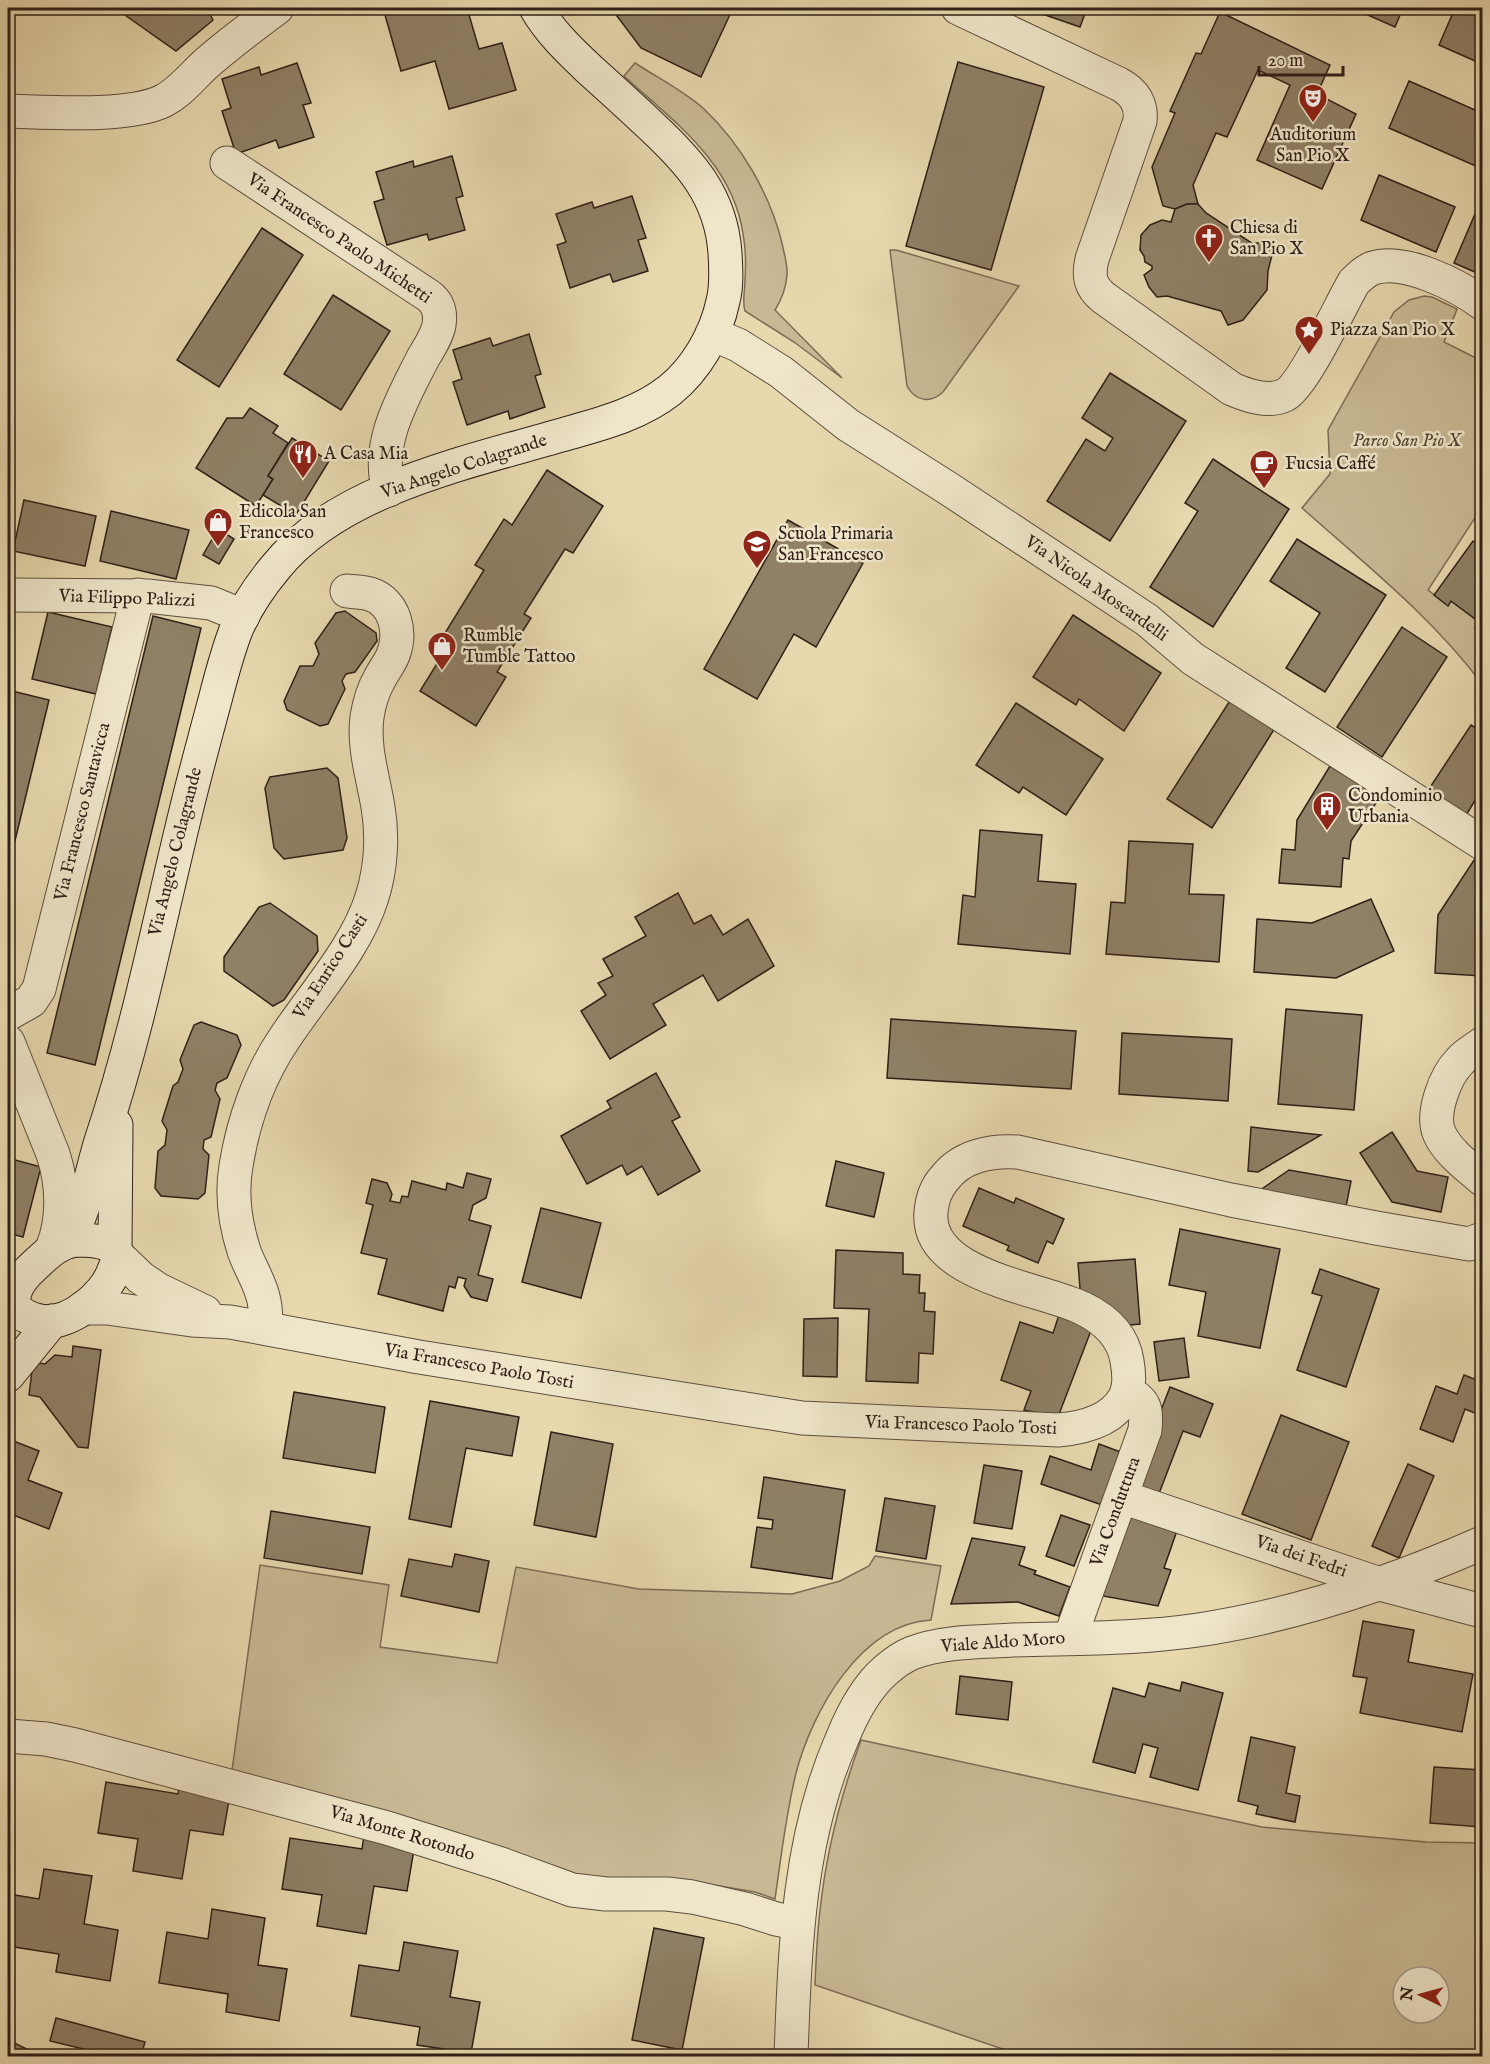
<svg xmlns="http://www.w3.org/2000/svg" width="1490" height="2064" font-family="'IM FELL English',serif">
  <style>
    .green { fill: #c8b994; stroke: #7c6c56; stroke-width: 1.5; fill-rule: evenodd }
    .building { fill: #8f8066; stroke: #2f2018; stroke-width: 1.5 }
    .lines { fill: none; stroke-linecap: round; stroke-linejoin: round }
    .minor-casing { stroke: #5d4e3e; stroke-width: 35 }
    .tertiary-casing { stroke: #5d4e3e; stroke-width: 35 }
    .secondary-casing { stroke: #2f2018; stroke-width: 35 }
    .minor { stroke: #efe6ca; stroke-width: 33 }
    .tertiary { stroke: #efe6ca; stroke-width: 33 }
    .secondary { stroke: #efe6ca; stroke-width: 33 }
    .labels { text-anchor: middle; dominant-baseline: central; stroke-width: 5; stroke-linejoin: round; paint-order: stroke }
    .poi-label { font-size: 18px; fill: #2f2018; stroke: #efe6ca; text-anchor: start }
    .street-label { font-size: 18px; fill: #2f2018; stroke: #efe6ca }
    .park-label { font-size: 18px; font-style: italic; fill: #554637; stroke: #efe6ca }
  </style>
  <rect width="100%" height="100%" fill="#e7d8ae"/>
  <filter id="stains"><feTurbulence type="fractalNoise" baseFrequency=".00333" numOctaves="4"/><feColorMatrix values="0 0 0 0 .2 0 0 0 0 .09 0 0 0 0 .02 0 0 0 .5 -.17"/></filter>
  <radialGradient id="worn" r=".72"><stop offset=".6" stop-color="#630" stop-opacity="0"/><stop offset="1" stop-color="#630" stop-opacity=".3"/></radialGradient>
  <!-- green -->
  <g class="green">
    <path d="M635,63C658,78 684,91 704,109C741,144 770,194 782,243C784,254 788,265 787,275C786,288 782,299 775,310L842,378L794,342L745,311C742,302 745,290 745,280C746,264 746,249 743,234C733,163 673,121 624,76Z"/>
    <path d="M890,250H896L1019,286L943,392C930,404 915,401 907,386Z"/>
    <path d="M1424,296L1432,297L1457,309L1444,342L1482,361V507L1428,590L1448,605L1451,601L1479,622L1475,628L1482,633V684C1432,617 1365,564 1302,508L1330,474L1328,430L1394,312L1409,300Z"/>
    <path d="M875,1556L941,1566L931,1620C860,1624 812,1712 796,1773C786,1814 781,1857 775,1899L755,1892L684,1880L598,1881L231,1778L260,1565L389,1585L380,1647L497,1663L516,1567L639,1589L792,1594L840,1581L869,1566Z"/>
    <path d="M861,1740L1262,1827L1426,1842L1482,1843V2056H1023L815,1985C816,1960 817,1935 820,1911C826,1853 841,1795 861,1740ZM1403,1977H1439V2013H1403Z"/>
  </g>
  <!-- building -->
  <g class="building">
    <path d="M115,8H210L208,10L213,20L176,51Z"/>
    <path d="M383,8H467L479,49L502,43L516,90L449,109L435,61L401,71Z"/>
    <path d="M611,8H733L701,77L641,48Z"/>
    <path d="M1025,8H1087L1080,27Z"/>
    <path d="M1352,8H1403L1395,27Z"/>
    <path d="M1455,8H1460L1482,17V64L1439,45Z"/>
    <path d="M1220,12L1330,65L1317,94L1356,114L1322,189L1257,160L1290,85L1258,70L1227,137L1216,133L1193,185L1198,204H1187L1175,209L1163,206L1152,167L1175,113L1170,111L1196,53L1201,54Z"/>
    <path d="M958,62L1044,87L991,270L906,246Z"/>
    <path d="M297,63L311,103L303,105L314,137L279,148L276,140L236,154L222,111L231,108L222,79L259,67L261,75Z"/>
    <path d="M1409,81L1482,113V157L1478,167L1389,128Z"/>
    <path d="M452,156L463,196L456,198L465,230L429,240L427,234L387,245L374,202L384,199L376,172L413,161L414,167Z"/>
    <path d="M1379,175L1455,207L1436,252L1361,220Z"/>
    <path d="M632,196L646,238L638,240L648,271L613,282L610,274L570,288L557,245L566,242L556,214L592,202L594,208Z"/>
    <path d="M1481,200H1482V275L1454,263Z"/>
    <path d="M1187,204H1198L1206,213L1253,244L1266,241L1272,255L1268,271L1267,290L1243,320L1228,325L1221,311L1167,296L1157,297L1149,287L1144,275L1152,269V266L1145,262L1144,256L1140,250L1141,235L1150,225L1162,220L1171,222L1175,209Z"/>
    <path d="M262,228L303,255L219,387L177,360Z"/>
    <path d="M333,295L390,331L341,410L284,374Z"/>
    <path d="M529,334L541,374L535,376L545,407L510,419L508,411L467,425L453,382L462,379L453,350L490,338L493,346Z"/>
    <path d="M1110,373L1186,421L1110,541L1047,501L1086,439L1105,451L1113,438L1082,418Z"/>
    <path d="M250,408L278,426L273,433L288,443L268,476L273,479L256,506L196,468L227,418H243Z"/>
    <path d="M292,438L329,461L296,515L263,495L273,479L268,476Z"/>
    <path d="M1213,459L1289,509L1213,627L1150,587L1198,511L1185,503Z"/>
    <path d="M547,470L603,506L573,553L565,549L524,614L531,618L497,672L506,677L476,726L420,691L453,638L445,633L484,570L475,565L504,519L512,525Z"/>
    <path d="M24,500L96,516L85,566L13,551Z"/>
    <path d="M111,511L189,530L176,579L100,561Z"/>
    <path d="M788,520L863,563L816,647L794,634L757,699L704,669Z"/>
    <path d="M218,529L234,539L219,564L203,555Z"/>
    <path d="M1297,539L1386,595L1325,692L1286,668L1320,613L1270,581Z"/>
    <path d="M1473,541L1482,548V633L1475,628L1479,622L1451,601L1448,606L1434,595Z"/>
    <path d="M345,611L376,633L377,641L355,672L346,674L342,681L345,689L328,724L320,726L287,710L284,701L300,666H313L319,654L315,643L336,613Z"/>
    <path d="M48,612L112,627L96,694L32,679Z"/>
    <path d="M1073,615L1161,673L1124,731L1079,699L1076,705L1033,677Z"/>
    <path d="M153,616L201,628L95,1065L47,1053Z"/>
    <path d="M1402,627L1447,657L1382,757L1337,727Z"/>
    <path d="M8,690L49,700L14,845L8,844Z"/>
    <path d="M1231,699L1275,728L1212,828L1167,799Z"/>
    <path d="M1016,703L1103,759L1066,815L1023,787L1019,793L976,765Z"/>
    <path d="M1471,725L1482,732V789L1465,817L1427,792Z"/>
    <path d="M1330,766L1380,797L1351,841L1349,859L1343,858L1341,887L1279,883L1282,849L1295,850L1297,820Z"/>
    <path d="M327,768L338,778L347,838L343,850L284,859L274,848L265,788L270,777Z"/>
    <path d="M980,830L1042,835L1038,881L1076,884L1070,954L958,944L963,895L975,897Z"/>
    <path d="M1129,841L1193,844L1189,894L1224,895L1219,962L1106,954L1111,902L1125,903Z"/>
    <path d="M1478,854L1482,857V976L1435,973L1438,915Z"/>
    <path d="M678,893L694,924L711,915L723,935L748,919L774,966L718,1001L703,975L653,1004L666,1025L610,1059L581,1011L606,995L598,983L613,976L603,959L646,936L635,917Z"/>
    <path d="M1371,899L1394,951L1336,978L1254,972L1257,919L1312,923Z"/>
    <path d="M270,903L317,936L318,951L284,1000L273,1006L224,971V957L259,907Z"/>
    <path d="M1286,1009L1362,1015L1354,1110L1278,1104Z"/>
    <path d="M891,1019L1076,1031L1071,1089L887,1078Z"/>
    <path d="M201,1022L237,1035L241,1045L227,1078L217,1083L215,1090L220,1099L211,1137L204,1140L203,1149L209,1155L205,1193L198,1199L161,1196L155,1188L158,1151L165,1145L167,1130L162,1121L173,1086L178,1082L183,1069L180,1060L194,1025Z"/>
    <path d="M1122,1033L1232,1039L1228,1101L1119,1094Z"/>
    <path d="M656,1073L680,1117L672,1121L700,1171L658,1195L642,1166L627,1175L622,1165L587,1184L561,1136L611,1108L607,1101Z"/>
    <path d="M1251,1127L1321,1135L1258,1172L1248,1171Z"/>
    <path d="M1392,1132L1417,1171L1448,1177L1441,1212L1392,1202L1360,1153Z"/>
    <path d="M8,1158L41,1167L23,1237L8,1233Z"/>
    <path d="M836,1161L884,1173L874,1217L826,1206Z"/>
    <path d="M1289,1170L1351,1181L1345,1212L1253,1195Z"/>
    <path d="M467,1173L491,1179L486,1198L473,1205L469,1220L491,1226L478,1275L493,1279L487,1301L471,1297L464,1286L466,1279L458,1277L455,1288L449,1286L443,1311L378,1294L387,1259L361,1253L373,1205L366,1203L372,1179L387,1183L392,1194L390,1201L400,1203L402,1196L408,1197L412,1181L446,1190L447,1183L463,1188Z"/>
    <path d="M979,1188L1014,1203L1016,1198L1064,1219L1053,1244L1047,1241L1038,1263L1007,1250L1009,1246L963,1226Z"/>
    <path d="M541,1208L601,1223L581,1298L522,1282Z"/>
    <path d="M1180,1229L1280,1249L1260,1348L1198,1336L1206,1292L1169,1285Z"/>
    <path d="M836,1250L903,1253V1274L920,1275L919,1293H925L924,1311L935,1312L933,1354L919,1353L918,1383L866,1381L869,1309L834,1308Z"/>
    <path d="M1135,1259L1140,1324L1120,1326L1081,1301L1078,1263Z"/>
    <path d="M1320,1269L1379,1289L1346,1387L1297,1370L1322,1296L1312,1293Z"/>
    <path d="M1059,1315L1092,1328L1058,1417L1024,1410L1031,1391L1001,1380L1020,1322L1053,1333Z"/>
    <path d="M838,1318L837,1377L803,1376L804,1319Z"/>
    <path d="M1184,1338L1189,1377L1159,1381L1154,1342Z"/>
    <path d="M73,1346L101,1350L88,1448L78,1447L40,1397L29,1395L33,1362L45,1364L55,1355L72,1357Z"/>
    <path d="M1464,1375L1482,1382V1416L1465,1409L1453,1442L1420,1429L1436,1386L1457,1394Z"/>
    <path d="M1170,1387L1213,1404L1200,1437L1183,1431L1155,1504L1129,1493Z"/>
    <path d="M294,1392L385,1407L375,1473L283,1458Z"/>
    <path d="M430,1401L519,1417L512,1456L466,1448L451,1527L409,1519Z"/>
    <path d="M1281,1415L1349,1442L1311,1540L1242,1514Z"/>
    <path d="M551,1432L613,1444L596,1537L534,1525Z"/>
    <path d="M11,1440L39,1451L28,1480L62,1493L49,1529L8,1513V1449Z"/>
    <path d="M1099,1444L1126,1454L1108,1507L1041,1484L1050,1456L1091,1470Z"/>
    <path d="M1408,1464L1434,1476L1399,1558L1372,1546Z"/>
    <path d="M984,1465L1022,1471L1012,1529L974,1523Z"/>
    <path d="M764,1477L845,1490L832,1579L751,1567L757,1527L772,1529L773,1520L758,1518Z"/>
    <path d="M885,1498L935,1506L926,1559L876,1551Z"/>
    <path d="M1124,1504L1180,1522L1164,1568L1171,1570L1158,1606L1092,1594Z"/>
    <path d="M271,1511L370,1527L362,1574L264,1558Z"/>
    <path d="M1061,1515L1090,1525L1074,1566L1046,1556Z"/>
    <path d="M972,1538L1025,1547L1019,1565L1036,1571L1034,1574L1070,1587L1059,1616L1018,1602L951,1604Z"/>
    <path d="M455,1554L489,1561L479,1612L401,1596L409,1559L452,1567Z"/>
    <path d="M1363,1621L1414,1630L1408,1662L1473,1674L1462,1732L1360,1713L1367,1678L1353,1676Z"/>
    <path d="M960,1676L1012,1682L1008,1720L956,1714Z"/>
    <path d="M1182,1682L1223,1693L1198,1790L1150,1777L1158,1748L1143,1744L1135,1773L1093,1762L1113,1688L1145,1697L1149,1683L1180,1691Z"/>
    <path d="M1251,1737L1295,1747L1286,1793L1300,1796L1295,1822L1256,1814L1258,1806L1238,1801Z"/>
    <path d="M1434,1767L1482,1770V1827L1430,1823Z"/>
    <path d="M180,1779L231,1788L223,1835L190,1830L182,1879L133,1871L138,1839L98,1833L106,1782L178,1794Z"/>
    <path d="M364,1835L415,1843L407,1891L374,1886L366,1934L317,1926L322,1895L282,1889L290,1838L362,1849Z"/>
    <path d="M44,1869L92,1876L84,1924L118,1930L110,1981L56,1972L59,1954L8,1946V1894L39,1899Z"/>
    <path d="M212,1909L265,1918L258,1965L287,1969L279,2021L226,2012L228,1994L159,1983L167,1932L208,1939Z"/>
    <path d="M654,1928L704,1938L682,2050L632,2040Z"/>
    <path d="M404,1942L458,1951L450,1997L480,2002L471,2053L417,2045L420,2027L351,2016L359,1965L399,1971Z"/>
    <path d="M56,2018L145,2042L141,2056H95L96,2052L50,2041Z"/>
    <path d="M8,2040L31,2051L29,2056H8Z"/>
  </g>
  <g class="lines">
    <!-- minor casing -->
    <g class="minor-casing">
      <g id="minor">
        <path d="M958,8L1119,84C1134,92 1142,104 1140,121L1092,259C1088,276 1090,287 1104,298L1232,389C1248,396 1268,403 1285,395C1304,385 1341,304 1354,282C1360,276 1365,271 1373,268C1405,258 1457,285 1482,303"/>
        <path d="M8,111C48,112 128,118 163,101C181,92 193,75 208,62C230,43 254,25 277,8"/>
        <path d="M227,163L429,296C438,303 441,313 439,325C437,336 429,348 423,358C403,398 375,444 389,490"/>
        <path d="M712,334L738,345L781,372L848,425L949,489L1147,620L1193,659L1482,843"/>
        <path d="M8,595L147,596L211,603L243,616"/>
        <path d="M8,1014L31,1001L39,989L138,595"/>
        <path d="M8,1042L53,1154C63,1184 64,1220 52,1249"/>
        <path d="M266,1328C266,1320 266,1310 264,1301C261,1284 250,1268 244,1251C235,1223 231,1195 236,1166C243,1122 259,1076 284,1039C313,995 357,947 372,897C381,869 383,836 378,807C373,777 363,747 367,717C369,704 373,690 380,678C384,670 390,663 393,655C402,632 395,602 370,594C363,592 354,592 347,591"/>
        <path d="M1122,1497L1380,1584L1482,1611"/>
        <path d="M1070,1638L1145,1430C1147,1410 1146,1401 1127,1392"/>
        <path d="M8,1736L46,1739L75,1745L387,1828L501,1864L572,1890L606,1894H667L692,1897L745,1909L776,1919L797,1923"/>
      </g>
    </g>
    <!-- tertiary casing -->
    <g class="tertiary-casing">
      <g id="tertiary">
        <path d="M1482,1044C1475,1049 1466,1054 1460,1061C1445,1076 1430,1115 1440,1135C1449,1153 1467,1166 1482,1179"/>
        <path d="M118,1256L141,1278L159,1290L205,1312"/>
        <path d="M83,1308H107L192,1320L230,1322L419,1357L802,1418L1058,1430C1083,1428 1112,1421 1125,1397C1130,1387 1129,1372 1127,1361C1123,1335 1105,1319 1082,1308C1041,1288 925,1276 931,1212C932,1200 936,1188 944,1179C961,1156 991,1150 1018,1152L1231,1200L1376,1228L1469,1244L1482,1239"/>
        <path d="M791,2056C795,1948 798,1839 842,1739C852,1714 865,1688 886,1670C893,1664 902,1657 912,1653C943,1641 980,1642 1013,1640C1075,1638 1137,1639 1198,1630C1297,1615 1391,1583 1482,1543"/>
      </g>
    </g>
    <!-- secondary casing -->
    <g class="secondary-casing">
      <g id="secondary">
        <path d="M75,1240C87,1240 105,1240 114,1249C120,1256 117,1263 114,1270C105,1297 66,1329 36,1320C0,1310 14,1284 34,1266C47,1254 57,1243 75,1240Z"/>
        <path d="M67,1241C85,1215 91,1172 101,1141C137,1034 159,921 186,811C195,774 205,737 215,700C221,677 227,653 236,630C245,609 260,586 275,568C337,490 465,463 558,436C596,425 637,416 670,390C696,369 716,335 723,301C727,286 726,269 725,253C721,195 689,161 649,124C629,105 609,87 589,69C569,50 549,31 536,8"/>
        <path d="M115,1250L116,1125"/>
        <path d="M8,1375L52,1321"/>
      </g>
    </g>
    <!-- minor -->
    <use href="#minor" class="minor"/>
    <!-- tertiary -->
    <use href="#tertiary" class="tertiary"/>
    <!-- secondary -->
    <use href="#secondary" class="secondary"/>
  </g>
  <!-- icons -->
  <defs>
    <g id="theatre-pin" transform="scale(1.5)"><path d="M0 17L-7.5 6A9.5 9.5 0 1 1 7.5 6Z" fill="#8f2418" stroke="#efe6ca"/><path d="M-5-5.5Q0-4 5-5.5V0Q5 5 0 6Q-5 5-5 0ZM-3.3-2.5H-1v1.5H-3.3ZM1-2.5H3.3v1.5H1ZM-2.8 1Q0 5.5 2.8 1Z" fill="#fff"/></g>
    <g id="church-pin" transform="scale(1.5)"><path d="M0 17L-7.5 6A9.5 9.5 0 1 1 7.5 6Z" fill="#8f2418" stroke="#efe6ca"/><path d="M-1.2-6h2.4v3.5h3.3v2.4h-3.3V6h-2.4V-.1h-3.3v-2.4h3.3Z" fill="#fff"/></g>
    <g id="sight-pin" transform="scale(1.5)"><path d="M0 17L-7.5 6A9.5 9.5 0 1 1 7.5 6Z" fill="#8f2418" stroke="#efe6ca"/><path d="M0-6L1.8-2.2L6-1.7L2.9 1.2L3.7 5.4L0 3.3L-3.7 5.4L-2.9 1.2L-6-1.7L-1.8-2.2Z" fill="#fff"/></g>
    <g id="restaurant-pin" transform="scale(1.5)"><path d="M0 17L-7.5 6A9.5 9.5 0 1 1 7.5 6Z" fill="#8f2418" stroke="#efe6ca"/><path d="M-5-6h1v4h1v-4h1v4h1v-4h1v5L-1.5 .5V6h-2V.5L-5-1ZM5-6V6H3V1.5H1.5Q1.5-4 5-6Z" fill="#fff"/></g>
    <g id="cafe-pin" transform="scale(1.5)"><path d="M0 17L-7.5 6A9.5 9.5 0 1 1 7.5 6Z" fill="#8f2418" stroke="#efe6ca"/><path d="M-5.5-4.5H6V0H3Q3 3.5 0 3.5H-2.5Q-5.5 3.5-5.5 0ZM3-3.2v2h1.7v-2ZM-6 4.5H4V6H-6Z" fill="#fff"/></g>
    <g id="shop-pin" transform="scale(1.5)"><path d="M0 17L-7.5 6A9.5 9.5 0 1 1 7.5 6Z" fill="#8f2418" stroke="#efe6ca"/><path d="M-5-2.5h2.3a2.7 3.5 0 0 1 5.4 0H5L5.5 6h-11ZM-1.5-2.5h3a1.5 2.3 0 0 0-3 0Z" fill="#fff"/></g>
    <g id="school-pin" transform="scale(1.5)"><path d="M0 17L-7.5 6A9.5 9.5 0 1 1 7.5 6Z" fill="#8f2418" stroke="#efe6ca"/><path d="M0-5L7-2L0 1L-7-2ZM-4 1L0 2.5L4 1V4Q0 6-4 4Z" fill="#fff"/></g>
    <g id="building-pin" transform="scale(1.5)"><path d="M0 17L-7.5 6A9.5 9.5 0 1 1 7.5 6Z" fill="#8f2418" stroke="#efe6ca"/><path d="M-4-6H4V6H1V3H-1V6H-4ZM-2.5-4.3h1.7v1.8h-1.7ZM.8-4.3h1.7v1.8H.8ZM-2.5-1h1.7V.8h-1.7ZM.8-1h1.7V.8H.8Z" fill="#fff"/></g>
  </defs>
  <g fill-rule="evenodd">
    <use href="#theatre-pin" x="1313" y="98"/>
    <use href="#church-pin" x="1209" y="238"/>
    <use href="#sight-pin" x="1309" y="330"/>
    <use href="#restaurant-pin" x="303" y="454"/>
    <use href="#cafe-pin" x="1264" y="464"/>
    <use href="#shop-pin" x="218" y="522"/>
    <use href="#school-pin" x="757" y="544"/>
    <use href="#shop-pin" x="442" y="646"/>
    <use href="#building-pin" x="1327" y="806"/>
  </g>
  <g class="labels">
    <!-- poi labels -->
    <g class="poi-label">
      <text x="1313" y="135" text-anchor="middle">Auditorium<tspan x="1313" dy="21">San Pio X</tspan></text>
      <text x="1230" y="228">Chiesa di<tspan x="1230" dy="21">San Pio X</tspan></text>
      <text x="1330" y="330">Piazza San Pio X</text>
      <text x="324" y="454">A Casa Mia</text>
      <text x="1285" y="464">Fucsia Caffé</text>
      <text x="239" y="512">Edicola San<tspan x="239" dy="21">Francesco</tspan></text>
      <text x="778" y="534">Scuola Primaria<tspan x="778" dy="21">San Francesco</tspan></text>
      <text x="463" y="636">Rumble<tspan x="463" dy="21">Tumble Tattoo</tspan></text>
      <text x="1348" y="796">Condominio<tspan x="1348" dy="21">Urbania</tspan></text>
    </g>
    <!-- street labels -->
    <g class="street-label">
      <text transform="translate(339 239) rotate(34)">Via Francesco Paolo Michetti</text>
      <text transform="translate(464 467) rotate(-18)">Via Angelo Colagrande</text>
      <text transform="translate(1096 589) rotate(35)">Via Nicola Moscardelli</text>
      <text transform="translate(127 599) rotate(2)">Via Filippo Palizzi</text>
      <text transform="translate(83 812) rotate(-76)">Via Francesco Santavicca</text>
      <text transform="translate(176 852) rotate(-76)">Via Angelo Colagrande</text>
      <text transform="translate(331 967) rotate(-57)">Via Enrico Casti</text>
      <text transform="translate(479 1367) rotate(10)">Via Francesco Paolo Tosti</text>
      <text transform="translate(961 1426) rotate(2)">Via Francesco Paolo Tosti</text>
      <text transform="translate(1116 1512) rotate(-70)">Via Conduttura</text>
      <text transform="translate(1301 1557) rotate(19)">Via dei Fedri</text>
      <text transform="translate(1003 1643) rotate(-4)">Viale Aldo Moro</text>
      <text transform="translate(402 1834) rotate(17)">Via Monte Rotondo</text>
    </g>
    <!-- park labels -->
    <g class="park-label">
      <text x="1407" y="441">Parco San Pio X</text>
    </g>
  </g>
  <!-- margin -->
  <rect width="1490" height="2064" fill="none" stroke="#e7d8ae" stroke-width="30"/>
  <rect x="9" y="9" width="1472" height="2046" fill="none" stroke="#2f2018" stroke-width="3"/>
  <rect x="15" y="15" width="1460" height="2034" fill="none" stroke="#2f2018" stroke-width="1.5"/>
  <!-- north arrow -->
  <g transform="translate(1421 1995) rotate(275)"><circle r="28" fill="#efe6ca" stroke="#a29783" stroke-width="1.5"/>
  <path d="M0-4.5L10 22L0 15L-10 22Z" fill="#8f2418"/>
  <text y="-9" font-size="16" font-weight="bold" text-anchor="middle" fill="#2f2018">N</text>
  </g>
  <!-- scale -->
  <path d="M1259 66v9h84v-9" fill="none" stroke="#2f2018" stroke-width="3"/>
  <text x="1268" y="66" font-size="18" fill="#2f2018" stroke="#efe6ca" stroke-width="4.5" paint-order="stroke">20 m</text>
  <rect width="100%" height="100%" filter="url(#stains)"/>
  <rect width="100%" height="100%" fill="url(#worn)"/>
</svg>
